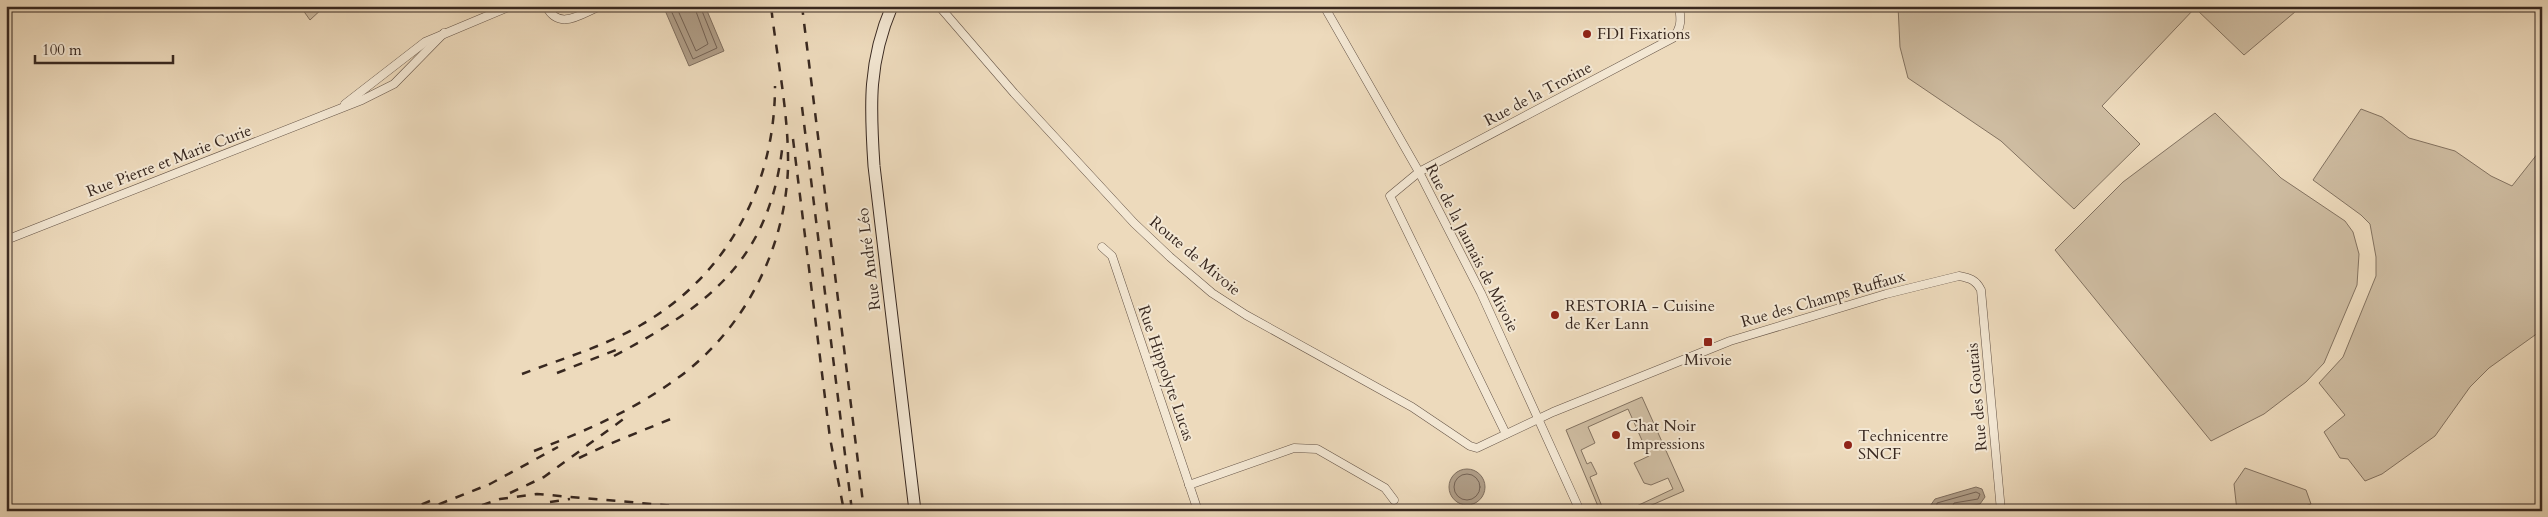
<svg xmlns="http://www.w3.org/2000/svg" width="2548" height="517" font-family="Cardo,serif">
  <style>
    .green { fill: #cebca1; stroke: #837260 }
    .water { fill: #af9d87; stroke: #7f6e5e }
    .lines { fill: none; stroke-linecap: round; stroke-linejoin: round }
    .shore { stroke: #746254; stroke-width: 1 }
    .street-casing { stroke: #655447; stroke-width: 9 }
    .secondary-casing { stroke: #382820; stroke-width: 13 }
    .street { stroke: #f3e7d3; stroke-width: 8 }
    .secondary { stroke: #f3e7d3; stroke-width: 11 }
    .rail { stroke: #382820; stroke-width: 2.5; stroke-dasharray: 9 9; stroke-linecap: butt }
    .poi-dot { fill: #8f2418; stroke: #f3e7d3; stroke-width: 2 }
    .labels { text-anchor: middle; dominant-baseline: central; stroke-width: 4; stroke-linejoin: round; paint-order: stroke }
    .poi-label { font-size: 16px; fill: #382820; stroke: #f3e7d3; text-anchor: start }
    .street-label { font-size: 16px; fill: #382820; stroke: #f3e7d3 }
  </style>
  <rect width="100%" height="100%" fill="#eddabc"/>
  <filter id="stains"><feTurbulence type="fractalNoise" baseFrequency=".004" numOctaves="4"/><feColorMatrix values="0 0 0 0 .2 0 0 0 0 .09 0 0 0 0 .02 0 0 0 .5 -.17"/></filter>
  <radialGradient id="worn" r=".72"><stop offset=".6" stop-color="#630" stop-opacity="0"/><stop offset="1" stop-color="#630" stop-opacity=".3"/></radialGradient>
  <!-- green -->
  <g class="green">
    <path d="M300,6H325L310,20Z"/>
    <path d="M1898,6H2302L2244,55L2195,8L2102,106L2140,144L2074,209L2001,141L1908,78L1900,47Z"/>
    <path d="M2361,109L2382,117L2409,138L2455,151L2491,176L2512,186L2542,148V330L2489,368L2470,387L2435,436L2382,474L2365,481L2348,459L2340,458L2324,432L2345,415L2319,383L2343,357L2376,276V257L2370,224L2361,215L2313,180Z"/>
    <path d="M2215,113L2281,178L2345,221L2353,232L2359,254L2357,285L2324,363L2306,382L2264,414L2211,441L2055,250L2123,182Z"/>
    <path d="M1642,397L1684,491L1638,511H1626L1673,489L1668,478L1651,485L1644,483L1634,463L1649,456L1628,409L1588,427L1595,443L1581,450L1587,464L1591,462L1597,474L1590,477L1603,509L1611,506L1610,511H1600L1566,430Z"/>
    <path d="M2245,468L2306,490L2311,504L2290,511H2237L2234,484Z"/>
  </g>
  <!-- water -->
  <g class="water">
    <path d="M669,6H705L724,51L689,66L664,8Z"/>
    <circle cx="1467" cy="487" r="18"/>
    <path d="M1976,487L1982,489L1985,497L1980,504L1934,511L1930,506L1935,499Z"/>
  </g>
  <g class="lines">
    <!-- shore -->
    <g class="shore">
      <path d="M669,6L693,59L717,48L700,6"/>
      <path d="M676,6L696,51L708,44L694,6"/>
      <circle cx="1467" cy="487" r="13"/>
      <path d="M1936,511L1937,503L1976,492L1980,494L1978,499L1954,503L1950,511"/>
    </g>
    <!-- street casing -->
    <g class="street-casing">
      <g id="street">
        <path d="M546,6C559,31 579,15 600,6"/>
        <path d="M939,6L1014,93L1134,223L1170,257L1212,293L1246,315L1412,407L1470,446L1477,448L1553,412L1730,341L1886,294L1959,276C1970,278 1976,280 1981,290L2001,511"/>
        <path d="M1324,6L1419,172L1481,293L1580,511"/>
        <path d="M345,104L425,42L511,6"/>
        <path d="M6,240L362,100L394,84L444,33"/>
        <path d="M1102,247L1112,256L1198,511"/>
        <path d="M1506,434L1390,196L1419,172L1673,38C1682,27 1681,19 1679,6"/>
        <path d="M1189,485L1294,448L1317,449L1385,488L1394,500"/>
      </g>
    </g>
    <!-- secondary casing -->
    <g class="secondary-casing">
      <path id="secondary" d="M892,6C868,62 870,106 874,166L915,511"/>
    </g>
    <!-- street -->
    <use href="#street" class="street"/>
    <!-- secondary -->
    <use href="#secondary" class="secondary"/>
    <!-- rail -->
    <g class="rail">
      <path d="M802,6L864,511"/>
      <path d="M802,107L852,511"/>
      <path d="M793,139L830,438L844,511"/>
      <path d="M614,356C706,307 768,262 782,150"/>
      <path d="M557,373L621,348"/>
      <path d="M522,374C561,359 605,346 641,325C728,275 775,185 775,86"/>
      <path d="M534,451C583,432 632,411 675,380C743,332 785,251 788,168C789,114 777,59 771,6"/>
      <path d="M579,458L607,445L678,416"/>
      <path d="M510,493L544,477L629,415"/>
      <path d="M550,502L570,499"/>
      <path d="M405,511L430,501"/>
      <path d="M422,511L490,484L558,447"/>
      <path d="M465,511L500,499L537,494L733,511"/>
    </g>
  </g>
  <!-- markers -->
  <g class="poi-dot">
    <circle cx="1587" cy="34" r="5"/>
    <circle cx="1555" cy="315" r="5"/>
    <rect x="1703" y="337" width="10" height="10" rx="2.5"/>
    <circle cx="1616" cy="435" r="5"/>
    <circle cx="1848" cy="445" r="5"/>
  </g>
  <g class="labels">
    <!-- poi labels -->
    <g class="poi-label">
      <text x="1597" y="34">FDI Fixations</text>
      <text x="1565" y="306">RESTORIA - Cuisine<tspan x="1565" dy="18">de Ker Lann</tspan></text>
      <text x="1708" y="360" text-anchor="middle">Mivoie</text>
      <text x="1626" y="426">Chat Noir<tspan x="1626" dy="18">Impressions</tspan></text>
      <text x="1858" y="436">Technicentre<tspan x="1858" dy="18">SNCF</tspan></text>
    </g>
    <!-- street labels -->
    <g class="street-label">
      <text transform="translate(1538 94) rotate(-28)">Rue de la Trotine</text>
      <text transform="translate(169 161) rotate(-21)">Rue Pierre et Marie Curie</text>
      <text transform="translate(1472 248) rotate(63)">Rue de la Jaunais de Mivoie</text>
      <text transform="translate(1195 256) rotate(40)">Route de Mivoie</text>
      <text transform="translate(869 259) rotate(-97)">Rue André Léo</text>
      <text transform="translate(1823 299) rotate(-16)">Rue des Champs Ruffaux</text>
      <text transform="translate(1166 373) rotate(71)">Rue Hippolyte Lucas</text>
      <text transform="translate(1977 397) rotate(-95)">Rue des Goutais</text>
    </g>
  </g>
  <!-- margin -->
  <rect width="2548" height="517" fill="none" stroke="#eddabc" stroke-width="25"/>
  <rect x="8" y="8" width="2533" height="502" fill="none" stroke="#382820" stroke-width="2.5"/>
  <rect x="12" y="12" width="2523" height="492" fill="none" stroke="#382820"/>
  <!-- scale -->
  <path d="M35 55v8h138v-8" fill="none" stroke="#382820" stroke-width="2.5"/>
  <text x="42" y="55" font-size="15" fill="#382820" stroke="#f3e7d3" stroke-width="4" paint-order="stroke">100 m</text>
  <rect width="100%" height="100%" filter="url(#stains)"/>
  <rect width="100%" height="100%" fill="url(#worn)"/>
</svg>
